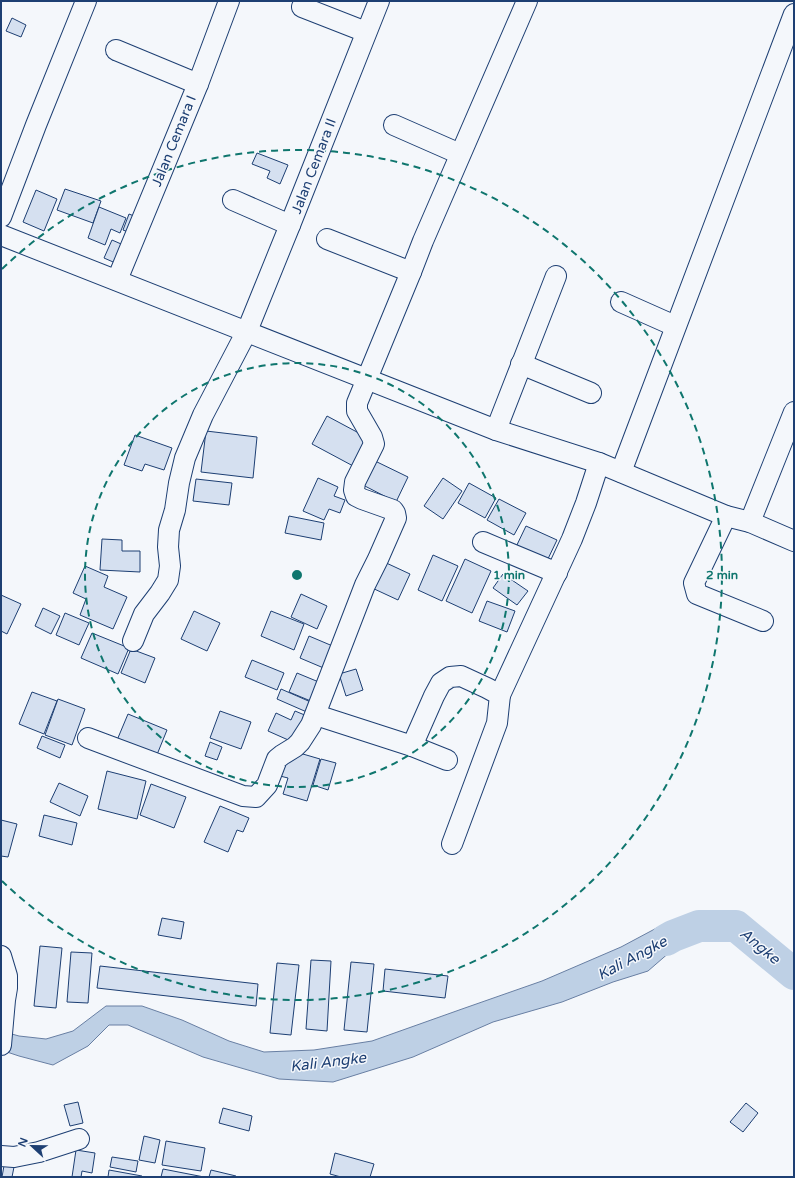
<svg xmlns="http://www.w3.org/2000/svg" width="795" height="1178" font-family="'Varela Round',sans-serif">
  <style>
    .water { fill: #bed0e5; stroke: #687fa3 }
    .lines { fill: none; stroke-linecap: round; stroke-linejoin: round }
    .river { stroke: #bed0e5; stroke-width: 32 }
    .building { fill: #d5e0f0; stroke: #1d3f73 }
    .minor-casing { stroke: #1d3f73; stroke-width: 22 }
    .minor { stroke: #f4f7fb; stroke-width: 20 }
    .ring { fill: none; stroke: #0f766e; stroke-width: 2; stroke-dasharray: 7 5 }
    .labels { text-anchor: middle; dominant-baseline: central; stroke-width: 3; stroke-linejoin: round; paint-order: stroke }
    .street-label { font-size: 14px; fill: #1d3f73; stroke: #f4f7fb }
    .water-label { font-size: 15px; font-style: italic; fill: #1d3f73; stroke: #f4f7fb }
    .centre { fill: #0f766e; stroke: #f4f7fb; stroke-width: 2 }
    .ring-label { font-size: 12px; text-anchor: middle; font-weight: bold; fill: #0f766e; stroke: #f4f7fb; stroke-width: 3; stroke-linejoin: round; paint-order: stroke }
  </style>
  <rect width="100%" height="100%" fill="#f4f7fb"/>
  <!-- water -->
  <path class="water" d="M703,912L709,935L678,945L648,971L613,982L562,1002L493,1022L413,1057L333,1082L279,1079L203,1057L128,1025H109L88,1046L53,1065L19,1056L1,1050V1031L19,1036L46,1039L73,1031L106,1006H142L182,1020L229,1041L264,1052L314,1050L372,1041L462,1009L542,981L621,947L666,923Z"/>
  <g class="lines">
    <!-- river -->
    <path class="river" d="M666,940L673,936L699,926H736L794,974"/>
  </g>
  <!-- building -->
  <g class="building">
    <path d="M12,18L26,25L21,37L6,31Z"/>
    <path d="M257,153L288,165L280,184L267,178L270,171L252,164Z"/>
    <path d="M65,189L101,201L93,223L57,210Z"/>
    <path d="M36,190L57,199L44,231L23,222Z"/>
    <path d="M99,207L126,218L120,233L111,229L105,245L88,238Z"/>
    <path d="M129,214L139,218L133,234L123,230Z"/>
    <path d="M112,240L128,247L120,265L104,258Z"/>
    <path d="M327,416L370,439L355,467L312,444Z"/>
    <path d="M206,431L257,437L253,478L201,472Z"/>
    <path d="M135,435L172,448L164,470L145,464L142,471L124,465Z"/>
    <path d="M373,460L408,477L396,502L361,484Z"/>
    <path d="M318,478L338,487L334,496L345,500L340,513L329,509L324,520L303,511Z"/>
    <path d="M443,478L462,491L443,519L424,506Z"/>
    <path d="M196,479L232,483L229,505L193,501Z"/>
    <path d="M469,483L496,498L485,518L458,503Z"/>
    <path d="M499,499L526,513L514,535L487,520Z"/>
    <path d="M289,516L324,523L321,540L285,533Z"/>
    <path d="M526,526L557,540L546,563L515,549Z"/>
    <path d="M102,539L122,540V551H140V572L100,570Z"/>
    <path d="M433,555L458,566L442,601L418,590Z"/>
    <path d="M465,559L491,571L472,613L446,601Z"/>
    <path d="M382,561L410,574L398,600L370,587Z"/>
    <path d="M85,566L108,576L104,587L127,597L113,629L80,615L86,599L73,593Z"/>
    <path d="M503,574L528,591L517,605L493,588Z"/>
    <path d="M301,594L327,606L317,629L291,617Z"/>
    <path d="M1,595L21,604L7,634L1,631Z"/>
    <path d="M487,601L515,611L507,632L479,621Z"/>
    <path d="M43,608L60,616L51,634L35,626Z"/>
    <path d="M194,611L220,623L207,651L181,639Z"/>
    <path d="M271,611L304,624L294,650L261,636Z"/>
    <path d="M65,613L89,623L79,645L56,635Z"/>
    <path d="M92,633L129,648L118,674L81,658Z"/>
    <path d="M309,636L335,647L326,669L300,658Z"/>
    <path d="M131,649L155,658L145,683L121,673Z"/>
    <path d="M252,660L284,673L277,690L245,677Z"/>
    <path d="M356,669L363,690L346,696L339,674Z"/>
    <path d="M297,673L326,685L318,704L289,692Z"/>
    <path d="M281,689L313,703L309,713L277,699Z"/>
    <path d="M32,692L57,701L44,734L19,724Z"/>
    <path d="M58,699L85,709L72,745L45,735Z"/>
    <path d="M220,711L251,722L241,749L210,738Z"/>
    <path d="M295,711L307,716L295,743L268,731L276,713L291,720Z"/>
    <path d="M128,714L167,730L154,762L115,745Z"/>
    <path d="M42,736L65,745L60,758L37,748Z"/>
    <path d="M210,742L222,747L217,760L205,756Z"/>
    <path d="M296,752L320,759L307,801L283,794L288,778L280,776L287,754Z"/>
    <path d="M321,759L336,763L328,790L313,785Z"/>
    <path d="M107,771L146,781L137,819L98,809Z"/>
    <path d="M59,783L88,796L80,816L50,802Z"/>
    <path d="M151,784L186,797L174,828L140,815Z"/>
    <path d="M220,806L249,818L243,832L237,830L228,852L204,842Z"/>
    <path d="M44,815L77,823L72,845L39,836Z"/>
    <path d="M1,820L17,824L8,857L1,856Z"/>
    <path d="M162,918L184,922L181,939L158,935Z"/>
    <path d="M40,946L62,948L56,1008L34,1006Z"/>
    <path d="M71,952L92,953L88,1003L67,1002Z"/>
    <path d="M311,960L331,961L327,1031L306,1029Z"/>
    <path d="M351,962L374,964L367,1032L344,1030Z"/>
    <path d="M277,963L299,965L291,1035L270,1033Z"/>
    <path d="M100,966L258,984L256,1006L97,988Z"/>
    <path d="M385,969L448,976L445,998L383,991Z"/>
    <path d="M78,1102L83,1123L70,1126L64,1105Z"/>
    <path d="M746,1103L758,1113L743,1132L730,1122Z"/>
    <path d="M223,1108L252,1116L249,1131L219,1123Z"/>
    <path d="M144,1136L160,1140L155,1163L139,1160Z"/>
    <path d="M166,1141L205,1148L201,1171L162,1165Z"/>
    <path d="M76,1150L95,1153L92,1173L82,1171L81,1177H72Z"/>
    <path d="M335,1153L374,1164L370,1177H341L330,1174Z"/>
    <path d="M112,1157L138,1161L136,1172L110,1167Z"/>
    <path d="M5,1160L15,1162L12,1177H2Z"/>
    <path d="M163,1169L204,1177H161Z"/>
    <path d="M109,1170L142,1176V1177H108Z"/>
    <path d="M211,1170L236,1176V1177H209Z"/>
  </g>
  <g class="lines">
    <!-- minor casing -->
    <g class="minor-casing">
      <g id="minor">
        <path d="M302,7L366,32"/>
        <path d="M116,50L198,84"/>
        <path d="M394,125L460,154"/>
        <path d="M233,200L290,225"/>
        <path d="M1,217L36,125L86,1"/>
        <path d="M1,235L496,430L599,463L726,516L750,522L794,541"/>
        <path d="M327,239L411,272"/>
        <path d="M117,280L198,84L229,1"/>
        <path d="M621,302L675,326"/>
        <path d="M521,364L591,393"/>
        <path d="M496,430L556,276"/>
        <path d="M621,472L794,14"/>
        <path d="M726,516L694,583L697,594L763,621"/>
        <path d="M750,522L794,412"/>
        <path d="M483,542L557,573"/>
        <path d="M133,641L144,614L160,593L168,580L170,566L168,547L169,530L175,510L179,483L185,458L203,415L247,331L290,225L379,1"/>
        <path d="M500,695L572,539L586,503L599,463"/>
        <path d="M316,715L412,746L447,760"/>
        <path d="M88,738L243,796L256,797L267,785L277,759L282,755L295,747L300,742L311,725L365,585L378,559L396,518L395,513L393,510L362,499L356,496L354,490L355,482L374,444L372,437L357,411V403L411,272L423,241L527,1"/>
        <path d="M412,746L434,696L441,683L450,677L461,676L487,688L500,695L497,723L452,844"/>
        <path d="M1,956L7,976V988L5,1000L1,1045"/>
        <path d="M1,1156L14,1157L39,1152L79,1139"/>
      </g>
    </g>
    <!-- minor -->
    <use href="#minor" class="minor"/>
  </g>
  <!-- distance rings -->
  <g class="ring">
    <circle cx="297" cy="575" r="212"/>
    <path d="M2 269A425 425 0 1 1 2 881"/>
  </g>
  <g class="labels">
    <!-- street labels -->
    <g class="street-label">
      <text transform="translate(174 141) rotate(-68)">Jalan Cemara I</text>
      <text transform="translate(314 166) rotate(-69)">Jalan Cemara II</text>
    </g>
    <!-- water labels -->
    <g class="water-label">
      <text transform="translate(760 946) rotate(40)">Angke</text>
      <text transform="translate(632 958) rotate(-28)">Kali Angke</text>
      <text transform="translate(328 1062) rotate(-7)">Kali Angke</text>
    </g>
  </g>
  <circle cx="297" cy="575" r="6" class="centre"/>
  <g class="ring-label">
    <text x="509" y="579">1 min</text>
    <text x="722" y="579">2 min</text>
  </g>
  <!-- border -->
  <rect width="795" height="1178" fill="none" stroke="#1d3f73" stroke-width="4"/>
  <!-- north arrow -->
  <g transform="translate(32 1146) rotate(292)" stroke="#f4f7fb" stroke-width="3" paint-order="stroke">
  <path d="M0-3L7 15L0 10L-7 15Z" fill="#1d3f73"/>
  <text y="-6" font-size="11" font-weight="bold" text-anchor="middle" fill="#1d3f73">N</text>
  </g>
</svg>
